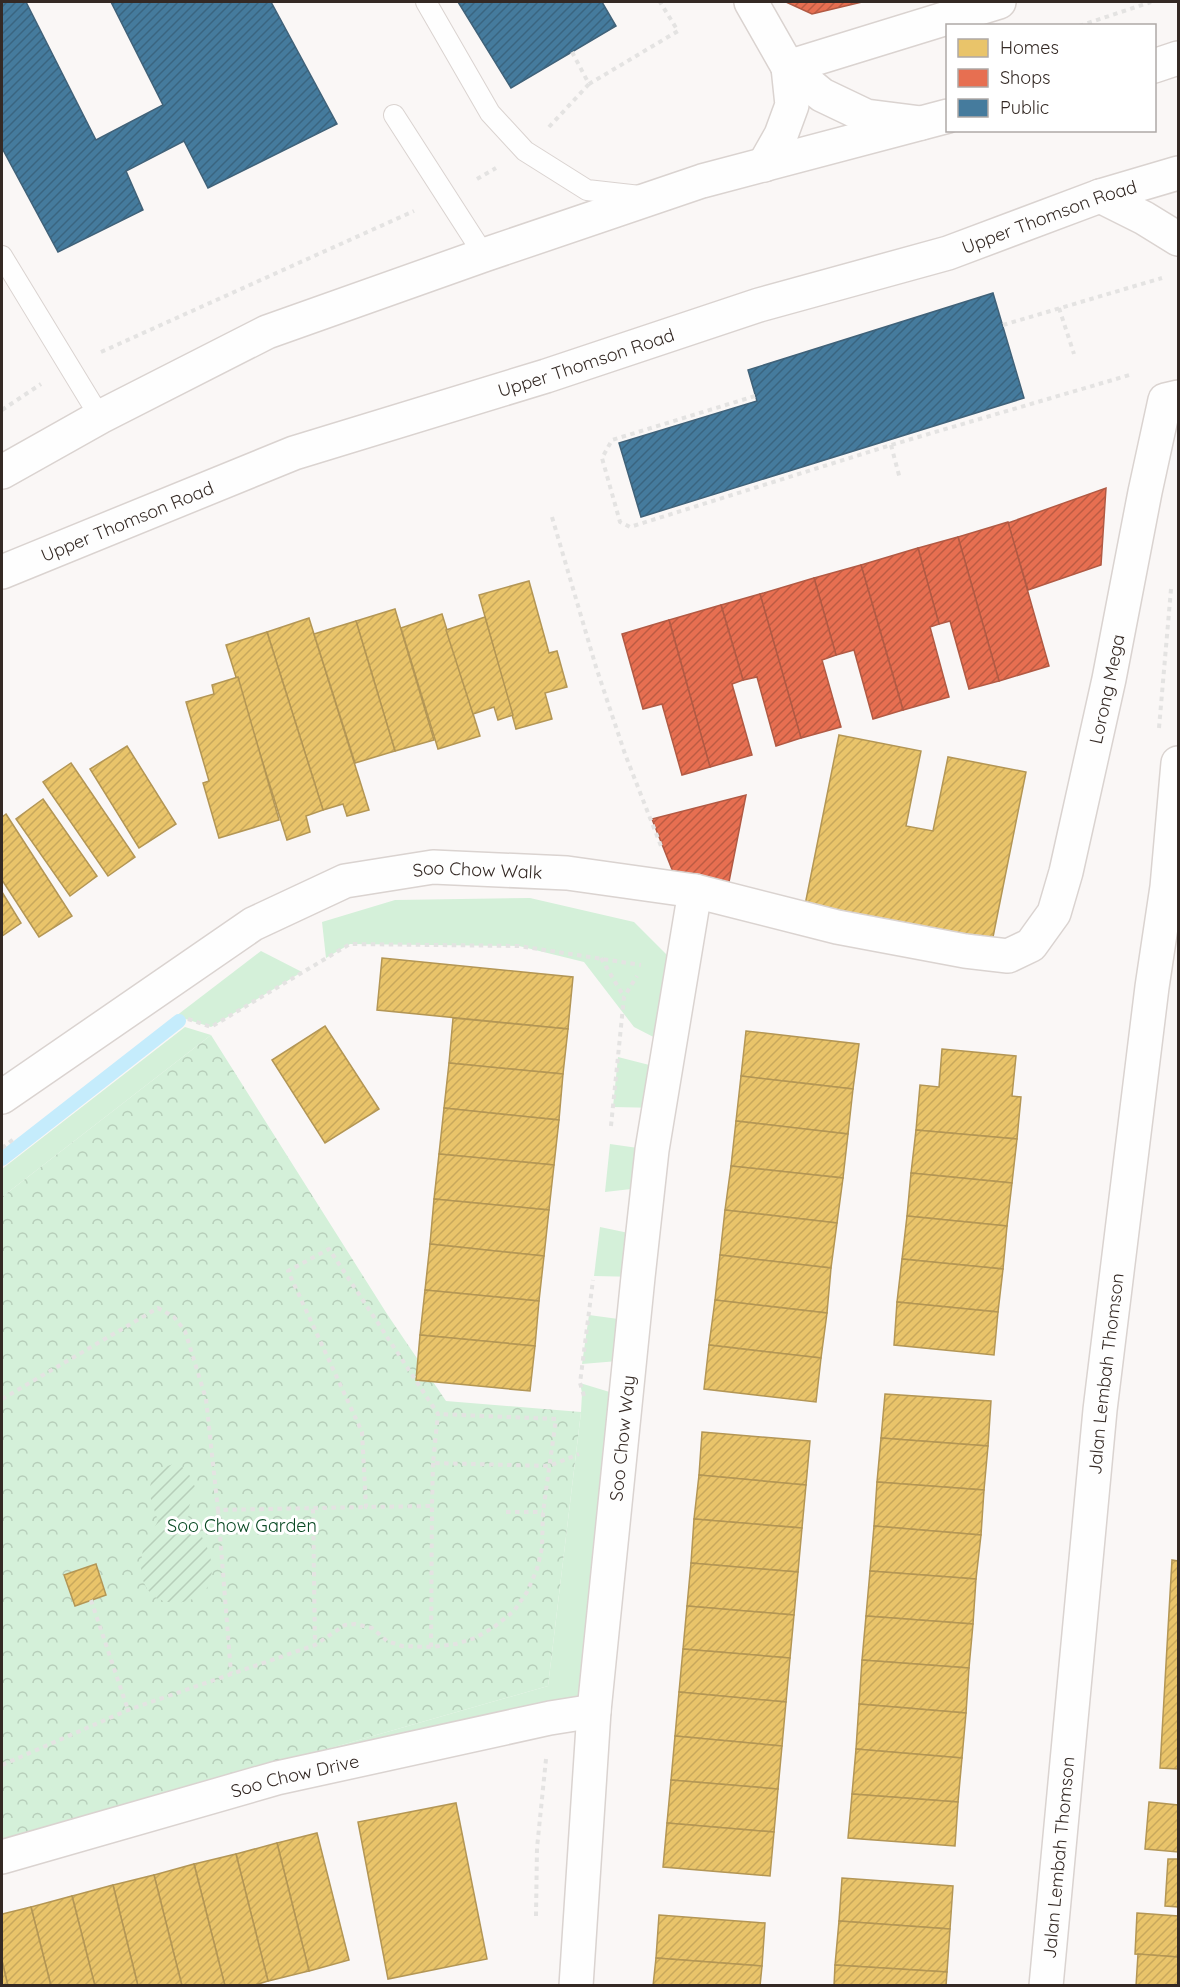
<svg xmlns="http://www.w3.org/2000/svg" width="1180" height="1987" font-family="Quicksand,sans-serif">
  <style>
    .grass { fill: #d4f0d9 }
    .park { fill: url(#park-crowns) }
    .garden { fill: url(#garden-furrows) }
    .homes { fill: url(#homes-hatch); stroke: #b39655; stroke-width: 1.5 }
    .shops { fill: url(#shops-hatch); stroke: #b15a44; stroke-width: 1.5 }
    .public { fill: url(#public-hatch); stroke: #406279; stroke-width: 1.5 }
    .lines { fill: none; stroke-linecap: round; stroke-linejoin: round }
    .stream { stroke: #c5ecfc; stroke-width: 14 }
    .service-casing { stroke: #dad3d0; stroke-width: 22 }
    .minor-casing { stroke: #dad3d0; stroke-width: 36 }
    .primary-casing { stroke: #dad3d0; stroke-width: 36 }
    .path { stroke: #e4e3e2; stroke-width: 4; stroke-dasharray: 4.5 4.5; stroke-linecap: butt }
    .service { stroke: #fefefe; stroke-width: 20 }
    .minor { stroke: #fefefe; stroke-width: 33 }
    .primary { stroke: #fefefe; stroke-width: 33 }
    .labels { text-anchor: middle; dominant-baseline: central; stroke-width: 6; stroke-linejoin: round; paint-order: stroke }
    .street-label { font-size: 18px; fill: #342924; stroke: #fff }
    .park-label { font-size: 18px; fill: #0a4a24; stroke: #fff }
  </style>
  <defs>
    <pattern id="park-crowns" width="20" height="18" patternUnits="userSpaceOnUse" patternTransform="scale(1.5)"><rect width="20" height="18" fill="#d4f0d9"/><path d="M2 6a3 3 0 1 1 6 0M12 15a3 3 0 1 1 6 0" fill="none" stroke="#b7ceba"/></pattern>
    <pattern id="garden-furrows" width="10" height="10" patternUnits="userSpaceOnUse" patternTransform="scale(1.5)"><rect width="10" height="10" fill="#d4f0d9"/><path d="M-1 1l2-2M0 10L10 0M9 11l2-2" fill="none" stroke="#b7ceba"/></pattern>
    <pattern id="homes-hatch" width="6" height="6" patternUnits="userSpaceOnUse" patternTransform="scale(1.5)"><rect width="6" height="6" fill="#e9c46a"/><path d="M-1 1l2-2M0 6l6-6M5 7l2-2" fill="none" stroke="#c8a85c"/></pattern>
    <pattern id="shops-hatch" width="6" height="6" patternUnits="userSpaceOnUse" patternTransform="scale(1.5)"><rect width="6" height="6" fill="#e76f51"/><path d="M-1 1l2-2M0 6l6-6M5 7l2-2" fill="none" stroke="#bc5b43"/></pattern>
    <pattern id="public-hatch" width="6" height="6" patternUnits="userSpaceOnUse" patternTransform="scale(1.5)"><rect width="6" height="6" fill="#457b9d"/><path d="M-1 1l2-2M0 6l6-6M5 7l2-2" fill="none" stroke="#3a6580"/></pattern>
  </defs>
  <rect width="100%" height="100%" fill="#faf7f6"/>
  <!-- grass -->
  <g class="grass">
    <path d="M530,898L634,922L682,970L669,1045L634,1027L584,962L519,946L350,944L326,958L322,922L395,900Z"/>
    <path d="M261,951L302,972L211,1027L176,1016Z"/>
    <path d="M185,1027L211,1035L2,1197V1169Z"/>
    <path d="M618,1057L665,1069L659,1108L613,1107Z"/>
    <path d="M610,1144L652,1150L649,1187L605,1192Z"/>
    <path d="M600,1227L643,1236L638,1277L594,1276Z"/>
    <path d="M589,1315L633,1321L630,1360L582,1364Z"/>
    <path d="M580,1383L626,1397L595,1707L2,1842L548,1686L581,1412L582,1393Z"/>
  </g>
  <!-- park -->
  <path class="park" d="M211,1035L387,1314L446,1401L581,1412L548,1686L2,1842V1197Z"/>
  <!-- garden -->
  <path class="garden" d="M175,1464C186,1466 191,1477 195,1487C194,1496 188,1505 188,1514C188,1522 196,1528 200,1534C208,1546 214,1563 211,1578C205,1612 128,1618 143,1550C146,1539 153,1531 158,1521C153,1504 143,1488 157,1473C163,1468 167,1465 175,1464Z"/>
  <!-- homes -->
  <g class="homes">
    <path d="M529,581L549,653L557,651L567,687L545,693L552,719L516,729L479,595Z"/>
    <path d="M395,609L434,740L395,751L356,621Z"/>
    <path d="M442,614L480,736L438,749L401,628Z"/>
    <path d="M485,617L513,715L498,720L494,707L473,714L446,630Z"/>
    <path d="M309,618L369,810L347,816L343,804L323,810L267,632Z"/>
    <path d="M356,621L395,751L355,763L314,634Z"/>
    <path d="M267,632L323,810L306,816L310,832L287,840L226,645Z"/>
    <path d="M238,677L279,820L219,838L203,783L209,781L186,702L214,694L212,685Z"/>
    <path d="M839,735L921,751L906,826L933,831L948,757L1026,772L992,942L805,905Z"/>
    <path d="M127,746L176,824L139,848L90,769Z"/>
    <path d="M71,763L135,857L108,876L43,782Z"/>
    <path d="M43,799L97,876L70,896L16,819Z"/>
    <path d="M6,814L72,916L39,937L2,880V817Z"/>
    <path d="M2,892L21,923L2,936Z"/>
    <path d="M382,958L573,977L568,1029L377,1010Z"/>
    <path d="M453,1018L568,1029L563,1074L449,1063Z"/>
    <path d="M325,1026L379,1109L325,1143L272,1060Z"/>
    <path d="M746,1031L859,1044L853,1089L741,1076Z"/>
    <path d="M942,1049L1016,1056L1012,1096L1021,1097L1017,1139L916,1130L920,1085L939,1087Z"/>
    <path d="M449,1063L563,1074L559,1120L444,1108Z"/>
    <path d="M741,1076L853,1089L848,1134L736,1121Z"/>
    <path d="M444,1108L559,1120L554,1165L439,1154Z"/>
    <path d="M736,1121L848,1134L843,1178L731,1166Z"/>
    <path d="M916,1130L1017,1139L1012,1183L911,1173Z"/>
    <path d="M439,1154L554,1165L549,1210L434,1199Z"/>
    <path d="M731,1166L843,1178L837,1223L725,1210Z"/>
    <path d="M911,1173L1012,1183L1007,1226L907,1216Z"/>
    <path d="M434,1199L549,1210L544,1256L430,1244Z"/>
    <path d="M725,1210L837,1223L831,1268L720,1255Z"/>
    <path d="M907,1216L1007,1226L1003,1269L902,1259Z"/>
    <path d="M430,1244L544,1256L539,1301L425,1290Z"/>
    <path d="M720,1255L831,1268L827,1313L715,1300Z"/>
    <path d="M902,1259L1003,1269L998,1312L897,1302Z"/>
    <path d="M425,1290L539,1301L535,1346L420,1335Z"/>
    <path d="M715,1300L827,1313L821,1358L709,1345Z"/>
    <path d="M897,1302L998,1312L994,1355L894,1345Z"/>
    <path d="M420,1335L535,1346L530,1391L416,1380Z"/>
    <path d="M709,1345L821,1358L816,1402L704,1389Z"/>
    <path d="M885,1394L991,1401L988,1446L881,1438Z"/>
    <path d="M702,1432L810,1441L806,1485L699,1475Z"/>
    <path d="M881,1438L988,1446L984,1490L877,1482Z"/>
    <path d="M699,1475L806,1485L802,1528L694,1519Z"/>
    <path d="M877,1482L984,1490L981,1535L874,1526Z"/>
    <path d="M694,1519L802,1528L798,1572L691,1563Z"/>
    <path d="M874,1526L981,1535L976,1579L870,1571Z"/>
    <path d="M1172,1560L1178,1561V1769L1160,1768Z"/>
    <path d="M691,1563L798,1572L794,1615L687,1606Z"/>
    <path d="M96,1564L106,1595L75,1606L64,1575Z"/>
    <path d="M870,1571L976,1579L973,1624L866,1616Z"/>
    <path d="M687,1606L794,1615L790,1658L683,1649Z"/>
    <path d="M866,1616L973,1624L969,1668L862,1660Z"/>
    <path d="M683,1649L790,1658L786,1702L679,1692Z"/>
    <path d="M862,1660L969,1668L966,1713L859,1704Z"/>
    <path d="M679,1692L786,1702L782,1746L675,1736Z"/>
    <path d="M859,1704L966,1713L962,1758L856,1749Z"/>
    <path d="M675,1736L782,1746L778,1789L671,1780Z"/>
    <path d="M856,1749L962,1758L958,1802L852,1794Z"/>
    <path d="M671,1780L778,1789L774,1832L667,1823Z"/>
    <path d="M852,1794L958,1802L955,1846L848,1838Z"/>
    <path d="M1149,1802L1178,1805V1852L1145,1849Z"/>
    <path d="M456,1803L487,1959L388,1979L358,1822Z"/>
    <path d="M667,1823L774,1832L770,1876L663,1867Z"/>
    <path d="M317,1833L349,1960L309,1971L277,1843Z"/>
    <path d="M277,1843L309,1971L268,1981L236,1854Z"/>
    <path d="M236,1854L268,1981L252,1986H225L194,1864Z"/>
    <path d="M1168,1859H1178V1907L1165,1906Z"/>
    <path d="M194,1864L225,1986H182L154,1875Z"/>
    <path d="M154,1875L182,1986H138L113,1885Z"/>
    <path d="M842,1878L953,1886L950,1929L839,1921Z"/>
    <path d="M113,1885L138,1986H95L72,1896Z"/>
    <path d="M72,1896L95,1986H51L31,1907Z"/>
    <path d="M31,1907L51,1986H8L2,1961V1914Z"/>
    <path d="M1137,1913L1178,1916V1957L1135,1954Z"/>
    <path d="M659,1915L765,1923L762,1966L656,1958Z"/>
    <path d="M839,1921L950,1929L947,1972L835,1965Z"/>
    <path d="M1138,1954L1178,1957V1986H1136Z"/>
    <path d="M656,1958L762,1966L760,1986H653Z"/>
    <path d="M2,1961L8,1986H2Z"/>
    <path d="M835,1965L947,1972L946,1986H834Z"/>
  </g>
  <!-- shops -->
  <g class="shops">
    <path d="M786,2H862L812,14Z"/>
    <path d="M1106,488L1101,565L1028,590L1008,523Z"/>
    <path d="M1008,522L1049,666L999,681L958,537Z"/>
    <path d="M958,537L999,681L969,689L950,621L939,624L918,548Z"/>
    <path d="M918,548L939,624L930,627L949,697L903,710L861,565Z"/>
    <path d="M861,565L903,710L873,719L854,650L836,655L814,578Z"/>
    <path d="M814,578L836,655L822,660L841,727L801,738L760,594Z"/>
    <path d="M760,594L801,738L776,746L757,677L743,680L721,605Z"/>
    <path d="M721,605L743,680L732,684L752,755L710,767L669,620Z"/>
    <path d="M669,620L710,767L682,775L662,704L643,709L622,634Z"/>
    <path d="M746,795L728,887L677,882L652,819Z"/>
  </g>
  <!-- public -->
  <g class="public">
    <path d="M2,2H26L96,140L163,105L111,2H271L337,124L208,188L184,141L126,171L143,210L58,252L2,148Z"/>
    <path d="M458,2H602L616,26L511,88Z"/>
    <path d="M993,293L1024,398L641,517L619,443L757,401L748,370Z"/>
  </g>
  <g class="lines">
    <!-- stream -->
    <path class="stream" d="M2,1159L179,1021"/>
    <!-- service casing -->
    <g class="service-casing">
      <g id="service">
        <path d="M426,2L490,113L525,151L587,190L640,196"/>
        <path d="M394,115L484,255"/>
        <path d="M2,256L100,417"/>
      </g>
    </g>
    <!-- minor casing -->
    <g class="minor-casing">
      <g id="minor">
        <path d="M751,2L788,67L822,95L866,116L921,123"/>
        <path d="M788,67L999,2"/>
        <path d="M764,165L781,135L792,105L788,67"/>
        <path d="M1100,196L1144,218L1178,239"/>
        <path id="s1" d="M2,1097L253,924L345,881L433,867L567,873L695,891L837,927L965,951L1008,956L1031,945L1054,913L1066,872L1109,679L1145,492L1165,400L1178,397"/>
        <path id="s2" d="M2,1857L277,1778L550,1718L594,1711"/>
        <path id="s3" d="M576,1986L594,1711L638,1277L652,1150L695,891"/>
        <path id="s4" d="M1046,1986L1100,1410L1152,987L1167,887L1178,763"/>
      </g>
    </g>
    <!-- primary casing -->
    <g class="primary-casing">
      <g id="primary">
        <path d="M1154,66L1178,58"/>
        <path d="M2,472L100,417L267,332L484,255L702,181L948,116"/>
        <path id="s5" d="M2,572L294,453L546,376L759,305L948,253L1100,196L1178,173"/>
      </g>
    </g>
    <!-- path -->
    <g class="path">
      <path d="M1079,26L1151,2"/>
      <path d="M572,52L589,84L678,31L660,2"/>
      <path d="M549,127L589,84"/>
      <path d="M477,179L496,168"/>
      <path d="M1059,308L1074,354"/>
      <path d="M1003,325L1162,278"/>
      <path d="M101,352L414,211"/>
      <path d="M755,396L612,440L602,458L620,522L630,527L891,445L1133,374"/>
      <path d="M2,410L41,384"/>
      <path d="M891,445L900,479"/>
      <path d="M552,517L596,667L625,754L661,846"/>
      <path d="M1159,728L1171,589"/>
      <path d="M601,958L624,997"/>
      <path d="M188,1019L211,1027L350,944L519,946L641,965"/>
      <path d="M611,1126L624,997L637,976"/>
      <path d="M2,1148L15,1138"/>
      <path d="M584,1396L580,1383L593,1280"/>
      <path d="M2,1399L158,1308L174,1317L185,1331L206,1399L218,1510L366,1507"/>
      <path d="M433,1463L432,1506L366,1507L362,1432L288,1271L329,1249L438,1414L433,1463L549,1466L579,1454"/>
      <path d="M313,1509L315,1645"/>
      <path d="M218,1510L231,1673"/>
      <path d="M506,1512H543"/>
      <path d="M91,1600L128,1710"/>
      <path d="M431,1647L432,1506"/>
      <path d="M2,1765L128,1710L315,1645L345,1625L355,1624L372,1628L387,1641L402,1646L431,1647L456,1644L475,1638L494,1627L514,1611L527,1592L537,1569L542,1548L543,1512L556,1419L438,1414"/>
      <path d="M536,1916L537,1848L546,1759"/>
    </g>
    <!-- service -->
    <use href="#service" class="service"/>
    <!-- minor -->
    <use href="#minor" class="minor"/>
    <!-- primary -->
    <use href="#primary" class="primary"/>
  </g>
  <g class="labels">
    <!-- street labels -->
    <g class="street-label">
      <text stroke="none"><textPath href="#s5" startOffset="1107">Upper Thomson Road</textPath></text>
      <text stroke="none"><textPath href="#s5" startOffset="621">Upper Thomson Road</textPath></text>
      <text stroke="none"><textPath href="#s5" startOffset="135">Upper Thomson Road</textPath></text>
      <text stroke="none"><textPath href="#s1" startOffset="1374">Lorong Mega</textPath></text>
      <text stroke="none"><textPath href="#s1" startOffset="540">Soo Chow Walk</textPath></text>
      <text stroke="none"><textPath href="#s4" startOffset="615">Jalan Lembah Thomson</textPath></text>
      <text stroke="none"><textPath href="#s3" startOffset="550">Soo Chow Way</textPath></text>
      <text stroke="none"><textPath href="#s2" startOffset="304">Soo Chow Drive</textPath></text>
      <text stroke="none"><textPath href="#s4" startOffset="129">Jalan Lembah Thomson</textPath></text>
    </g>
    <!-- park labels -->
    <g class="park-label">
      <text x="242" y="1525">Soo Chow Garden</text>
    </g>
  </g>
  <!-- border -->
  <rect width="1180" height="1987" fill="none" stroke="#342924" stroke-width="6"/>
  <!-- legend -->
  <rect x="946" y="24" width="210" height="108" fill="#ffffff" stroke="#aea9a7" stroke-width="1.5"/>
  <rect x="958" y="39" width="30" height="18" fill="#e9c46a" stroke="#aea9a7" stroke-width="1.5"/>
  <text x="1000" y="54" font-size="18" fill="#342924">Homes</text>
  <rect x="958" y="69" width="30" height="18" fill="#e76f51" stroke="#aea9a7" stroke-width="1.5"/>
  <text x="1000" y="84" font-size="18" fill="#342924">Shops</text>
  <rect x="958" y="99" width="30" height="18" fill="#457b9d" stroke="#aea9a7" stroke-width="1.5"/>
  <text x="1000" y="114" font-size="18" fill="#342924">Public</text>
</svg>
